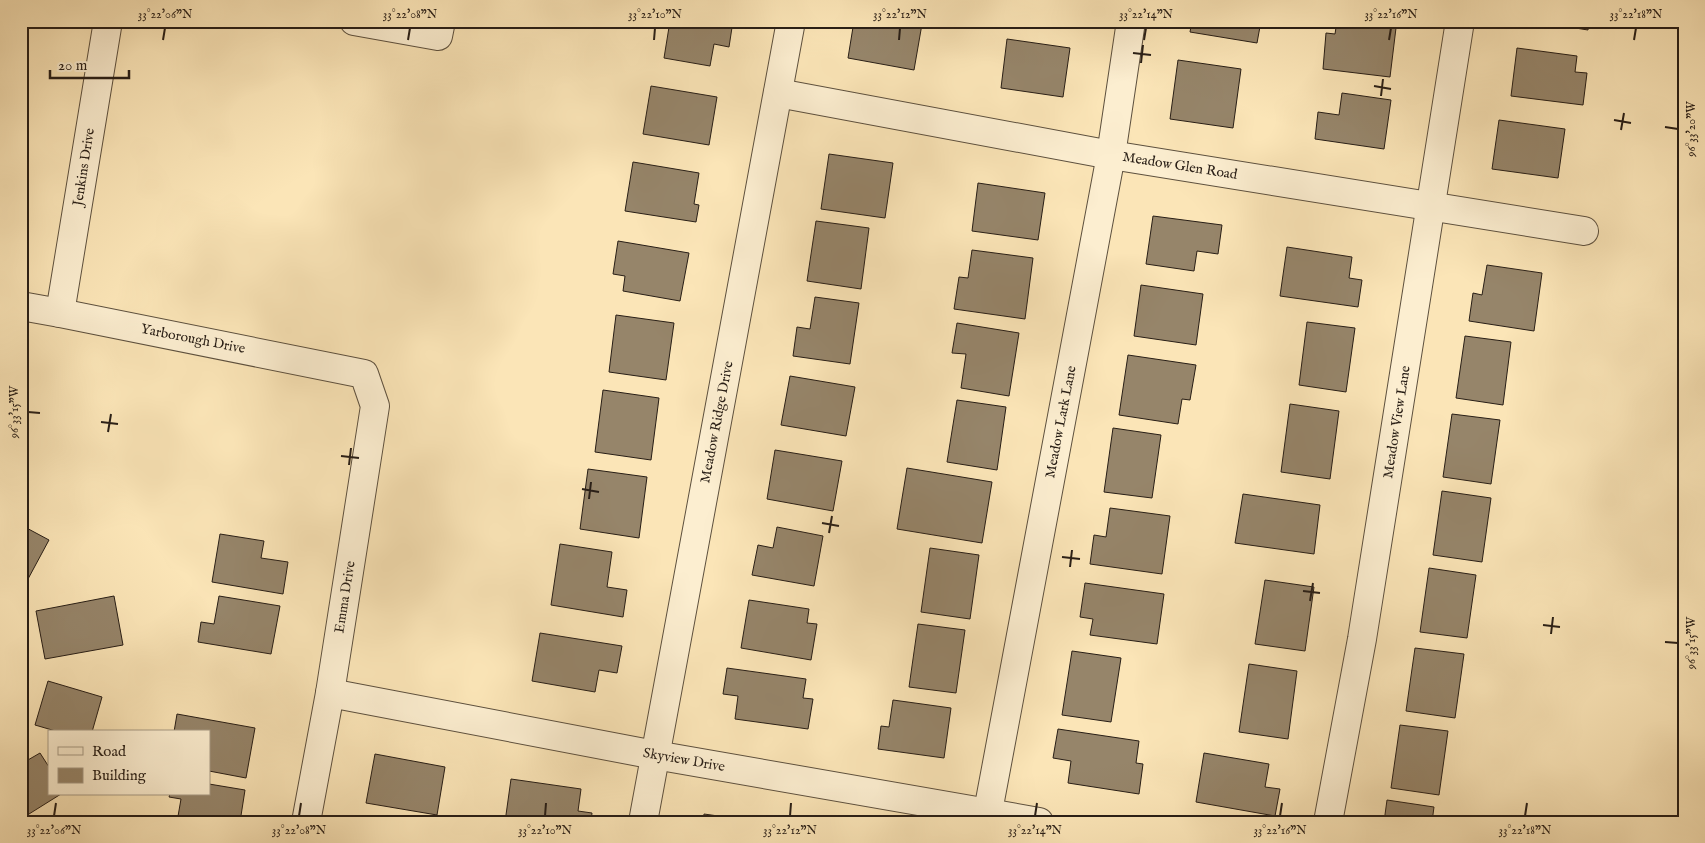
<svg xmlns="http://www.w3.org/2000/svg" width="1705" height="843" font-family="'IM FELL English',serif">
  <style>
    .building { fill: #96856a; stroke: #281e16 }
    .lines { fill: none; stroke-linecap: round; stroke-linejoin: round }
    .minor-casing { stroke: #5d503e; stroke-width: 30 }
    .minor { stroke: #fceed0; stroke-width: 28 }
    .ticks { fill: none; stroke: #281e16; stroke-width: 2 }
    .labels { text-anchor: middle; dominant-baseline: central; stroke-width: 4; stroke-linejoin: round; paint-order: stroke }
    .street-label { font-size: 14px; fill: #281e16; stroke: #fceed0 }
    .neatline { fill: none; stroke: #281e16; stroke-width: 2 }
    .ticks-label { font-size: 12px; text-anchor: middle; fill: #281e16 }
  </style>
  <rect width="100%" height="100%" fill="#fbe5b7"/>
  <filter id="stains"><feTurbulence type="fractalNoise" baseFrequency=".004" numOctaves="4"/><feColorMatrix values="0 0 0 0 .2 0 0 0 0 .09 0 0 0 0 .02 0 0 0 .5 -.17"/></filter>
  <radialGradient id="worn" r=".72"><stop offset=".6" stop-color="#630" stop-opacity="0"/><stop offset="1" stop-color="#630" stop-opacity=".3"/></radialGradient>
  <!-- building -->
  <g class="building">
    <path d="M670,21H733L729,47L714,44L710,66L664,58Z"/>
    <path d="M854,21H909L922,24L914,70L848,58Z"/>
    <path d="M1192,21H1261L1257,43L1190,32Z"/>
    <path d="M1337,21L1396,28L1390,77L1323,69L1326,33L1335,34Z"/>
    <path d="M1531,21H1589L1588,30Z"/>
    <path d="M1007,39L1070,48L1063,97L1001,88Z"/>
    <path d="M1517,48L1577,56L1575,72L1587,73L1583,105L1511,96Z"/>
    <path d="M1178,60L1241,69L1233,128L1170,119Z"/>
    <path d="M651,86L717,97L709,145L643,134Z"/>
    <path d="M1342,93L1391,100L1384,149L1315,139L1318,112L1339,115Z"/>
    <path d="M1499,120L1565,129L1558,178L1492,169Z"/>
    <path d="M829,154L893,163L885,218L821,209Z"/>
    <path d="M633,162L699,173L694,204L699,205L696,222L625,211Z"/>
    <path d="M978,183L1045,193L1038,240L972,231Z"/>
    <path d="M1153,216L1222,225L1218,254L1197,251L1194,271L1146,264Z"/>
    <path d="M816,221L869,228L861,289L807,281Z"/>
    <path d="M618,241L689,253L680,301L623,291L625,276L613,274Z"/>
    <path d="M1287,247L1352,257L1349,278L1362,280L1358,307L1280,296Z"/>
    <path d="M972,250L1033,258L1025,319L954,309L959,277L968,278Z"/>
    <path d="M1487,265L1542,273L1534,331L1469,321L1473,293L1482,295Z"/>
    <path d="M1141,285L1203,294L1196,345L1134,336Z"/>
    <path d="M815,297L859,303L850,364L793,356L797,327L810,329Z"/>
    <path d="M616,315L674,323L666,380L609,372Z"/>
    <path d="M1307,322L1355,328L1346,392L1299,385Z"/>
    <path d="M957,323L1019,333L1009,396L961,388L966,354L952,353Z"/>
    <path d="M1465,336L1511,342L1503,405L1456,398Z"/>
    <path d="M1128,355L1196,365L1190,400L1182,399L1178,424L1119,415Z"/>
    <path d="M790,376L855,387L846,436L781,425Z"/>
    <path d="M603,390L659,398L651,460L595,452Z"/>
    <path d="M957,400L1006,407L997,470L947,462Z"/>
    <path d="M1290,404L1339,411L1330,479L1281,472Z"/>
    <path d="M1452,414L1500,420L1491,484L1443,477Z"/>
    <path d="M1113,428L1161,435L1152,498L1104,492Z"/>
    <path d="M775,450L842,461L833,511L767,499Z"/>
    <path d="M907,468L992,482L982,543L897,529Z"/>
    <path d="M588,469L647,477L639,538L580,529Z"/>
    <path d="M1442,491L1491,498L1482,562L1433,555Z"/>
    <path d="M1243,494L1320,505L1314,554L1235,543Z"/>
    <path d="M1110,508L1170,516L1162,574L1090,564L1094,535L1106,537Z"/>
    <path d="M21,525L49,540L21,592Z"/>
    <path d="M777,527L823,536L814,586L752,575L758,545L773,548Z"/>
    <path d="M220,534L264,541L261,558L288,562L283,594L212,582Z"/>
    <path d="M560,544L612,552L607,587L627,590L623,617L551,605Z"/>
    <path d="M930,548L979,555L970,619L921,612Z"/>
    <path d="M1429,568L1476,575L1467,638L1420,632Z"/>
    <path d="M1265,580L1314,587L1305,651L1255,644Z"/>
    <path d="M1085,583L1164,594L1157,644L1090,635L1093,619L1080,617Z"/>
    <path d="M114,596L123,645L45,659L36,611Z"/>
    <path d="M219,596L280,606L271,654L198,642L201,622L214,624Z"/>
    <path d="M749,600L809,609L807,623L817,624L811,660L741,648Z"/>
    <path d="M918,624L965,630L956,693L909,687Z"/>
    <path d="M540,633L622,646L617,673L599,670L595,692L532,681Z"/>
    <path d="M1415,648L1464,654L1455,718L1406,711Z"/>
    <path d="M1072,651L1121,658L1111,722L1062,715Z"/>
    <path d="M1249,664L1297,671L1288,739L1239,732Z"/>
    <path d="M727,668L806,679L803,698L813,699L808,729L735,719L738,696L723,694Z"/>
    <path d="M48,681L102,697L92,732H59L35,725Z"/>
    <path d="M893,700L951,708L944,758L878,749L881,726L889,727Z"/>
    <path d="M177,714L255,728L246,778L209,771V732H174Z"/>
    <path d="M1400,725L1448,731L1439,795L1391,788Z"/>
    <path d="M1058,729L1139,741L1136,763L1143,764L1139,794L1068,783L1071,761L1053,758Z"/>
    <path d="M40,753L49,767V794H61L21,819V764Z"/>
    <path d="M1204,753L1269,764L1265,787L1280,789L1275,816L1196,802Z"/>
    <path d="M375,754L445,767L437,815L366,803Z"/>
    <path d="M511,779L581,789L578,811L592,813L591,822H505Z"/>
    <path d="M209,784L245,790L240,822H177L181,799L169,797L170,794H209Z"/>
    <path d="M1387,800L1434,807L1432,822H1384Z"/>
    <path d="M704,814L761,822H703Z"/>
  </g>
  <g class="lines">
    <!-- minor casing -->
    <g class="minor-casing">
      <g id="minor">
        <path d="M354,21L438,36L441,21"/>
        <path d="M778,93L1111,155L1584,231"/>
        <path d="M21,306L60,313L364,374L375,406L330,693L306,822"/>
        <path d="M60,313L108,21"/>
        <path d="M330,693L655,755L1039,822"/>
        <path d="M643,822L791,21"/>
        <path d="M986,822L1111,155L1131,21"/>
        <path d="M1328,822L1362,639L1460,21"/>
      </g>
    </g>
    <!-- minor -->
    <use href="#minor" class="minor"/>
  </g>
  <!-- ticks -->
  <path class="ticks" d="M163,40L165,28M408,40L410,28M654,40L655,28M899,40L900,28M1144,40L1146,28M1389,40L1391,28M1634,40L1636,28M1133,53L1151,55M1141,63L1143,45M1374,86L1391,89M1381,96L1383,79M1614,120L1631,123M1665,127L1678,129M1621,130L1624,113M28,412L40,413M101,422L118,424M108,432L111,414M341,456L359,458M349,465L351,448M582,489L599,492M589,499L591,482M822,523L839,526M829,533L832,516M1062,557L1080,559M1070,567L1072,550M1303,591L1320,593M1310,601L1313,583M1543,625L1560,627M1551,634L1553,617M1665,642L1678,643M54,816L56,803M299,816L301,803M545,816L546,803M790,816L791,803M1035,816L1037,803M1280,816L1282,803M1525,816L1527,803"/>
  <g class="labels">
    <!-- street labels -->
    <g class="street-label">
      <text transform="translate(1180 166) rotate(9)">Meadow Glen Road</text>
      <text transform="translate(84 167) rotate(-81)">Jenkins Drive</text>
      <text transform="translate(193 339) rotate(11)">Yarborough Drive</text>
      <text transform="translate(717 422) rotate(-79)">Meadow Ridge Drive</text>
      <text transform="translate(1061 422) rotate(-79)">Meadow Lark Lane</text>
      <text transform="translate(1397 422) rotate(-81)">Meadow View Lane</text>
      <text transform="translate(345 597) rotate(-81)">Emma Drive</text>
      <text transform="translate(684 760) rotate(10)">Skyview Drive</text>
    </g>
  </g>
  <!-- margin -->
  <rect width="1705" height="843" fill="none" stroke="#fbe5b7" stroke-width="55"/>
  <!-- legend -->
  <rect x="48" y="730" width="162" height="65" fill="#fceed0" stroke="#a79b86"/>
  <rect x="58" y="747" width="25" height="8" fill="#fceed0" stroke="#a79b86"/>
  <text x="92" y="756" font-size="15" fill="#281e16">Road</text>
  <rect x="58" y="768" width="25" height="15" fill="#96856a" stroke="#a79b86"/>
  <text x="92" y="780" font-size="15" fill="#281e16">Building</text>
  <!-- scale -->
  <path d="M50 70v8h79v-8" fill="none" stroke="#281e16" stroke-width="2.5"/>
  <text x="58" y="70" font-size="15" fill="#281e16" stroke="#fceed0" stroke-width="4" paint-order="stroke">20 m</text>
  <rect x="28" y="28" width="1650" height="788" class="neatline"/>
  <g class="ticks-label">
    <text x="165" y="18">33°22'06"N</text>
    <text x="410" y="18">33°22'08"N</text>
    <text x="655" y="18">33°22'10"N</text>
    <text x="900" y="18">33°22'12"N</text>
    <text x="1146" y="18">33°22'14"N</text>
    <text x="1391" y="18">33°22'16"N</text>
    <text x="1636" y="18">33°22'18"N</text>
    <text transform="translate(1691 129) rotate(-90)" y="4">96°33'20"W</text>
    <text transform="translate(14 412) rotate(-90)" y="4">96°33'15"W</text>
    <text transform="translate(1691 643) rotate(-90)" y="4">96°33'15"W</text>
    <text x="54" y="834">33°22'06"N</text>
    <text x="299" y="834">33°22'08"N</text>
    <text x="545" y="834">33°22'10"N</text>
    <text x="790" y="834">33°22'12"N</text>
    <text x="1035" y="834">33°22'14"N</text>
    <text x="1280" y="834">33°22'16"N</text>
    <text x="1525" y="834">33°22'18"N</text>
  </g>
  <rect width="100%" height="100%" filter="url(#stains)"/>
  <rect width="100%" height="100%" fill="url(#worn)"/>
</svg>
